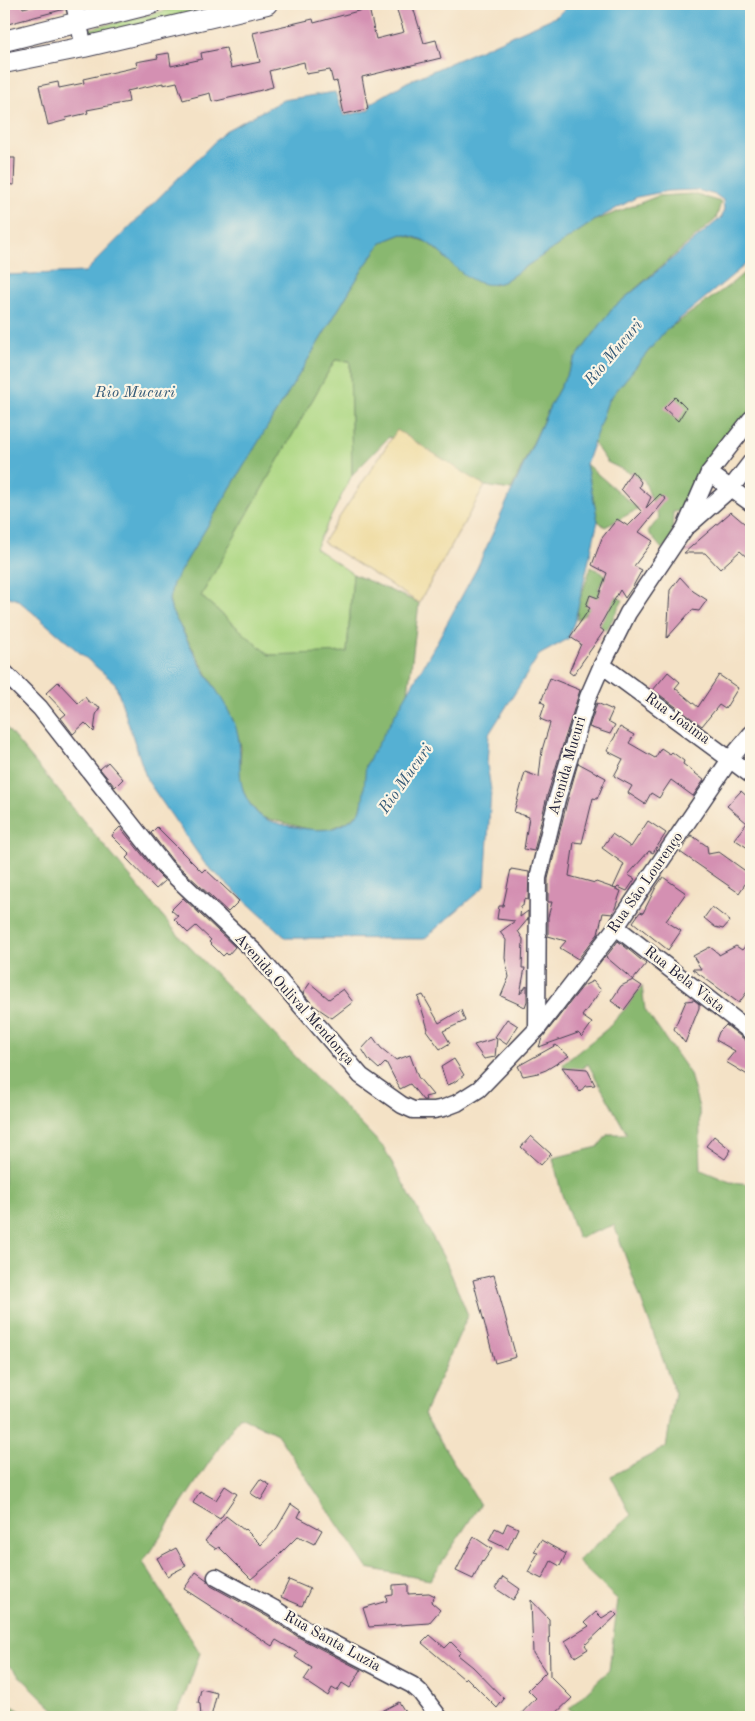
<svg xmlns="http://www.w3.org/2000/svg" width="755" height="1721" font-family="'Old Standard TT',serif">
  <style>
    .green { fill: #acd782; stroke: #677c5e }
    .forest { fill: #89b870; stroke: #566d56 }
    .sand { fill: #eeda9e; stroke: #887e6c }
    .water { fill: #55b0d3; stroke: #3c6987; fill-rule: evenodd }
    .building { fill: #d490b2 }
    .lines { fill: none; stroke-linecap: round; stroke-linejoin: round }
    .minor-casing { stroke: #423f50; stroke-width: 19 }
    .tertiary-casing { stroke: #423f50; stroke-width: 22 }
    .minor { stroke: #fff; stroke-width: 16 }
    .tertiary { stroke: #fff; stroke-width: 20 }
    .labels { text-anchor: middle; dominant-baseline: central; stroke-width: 4.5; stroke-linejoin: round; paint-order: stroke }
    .street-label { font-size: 15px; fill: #22223b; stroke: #fcf5e5 }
    .water-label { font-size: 16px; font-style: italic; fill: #365b78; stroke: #fcf5e5 }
  </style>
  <rect width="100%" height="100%" fill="#fcf5e5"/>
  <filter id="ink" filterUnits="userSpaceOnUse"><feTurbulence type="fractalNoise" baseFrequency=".02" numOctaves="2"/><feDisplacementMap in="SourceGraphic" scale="10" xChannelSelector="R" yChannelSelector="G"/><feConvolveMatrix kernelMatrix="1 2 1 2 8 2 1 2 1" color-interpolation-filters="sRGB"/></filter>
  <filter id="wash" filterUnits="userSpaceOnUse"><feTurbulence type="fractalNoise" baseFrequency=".0096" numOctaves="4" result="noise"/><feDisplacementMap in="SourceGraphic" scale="20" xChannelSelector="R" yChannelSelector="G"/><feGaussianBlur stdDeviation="1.12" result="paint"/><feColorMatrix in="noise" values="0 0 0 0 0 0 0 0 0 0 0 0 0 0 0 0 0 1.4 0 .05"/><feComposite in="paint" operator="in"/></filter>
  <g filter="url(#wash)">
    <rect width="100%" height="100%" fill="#f4e2c6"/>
    <!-- green -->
    <g class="green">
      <path d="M193,4H240L91,36L88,34L89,29Z"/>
      <path d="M335,360L350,361L352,475L315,548L353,574L347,653L269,655L201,596Z"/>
    </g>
    <!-- forest -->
    <g class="forest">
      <path d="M693,194L721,202L716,219L613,308L575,359L551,404L511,490L485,486L439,457L389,437L352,475L350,361L335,360L201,596L269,655L347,652L353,574L419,603L408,693L366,765L364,797L360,812L347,822L330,829L312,830L261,817L247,800L239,779L241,747L233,720L172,612L169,600L173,583L364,267L382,242L402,234L427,242L462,272L494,285L503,282L594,221L658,196Z"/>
      <path d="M751,267V410L703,472L688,510L673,512L672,538L662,549L648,532L659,518L644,480L607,462L593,442L608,401L664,332L731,284Z"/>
      <path d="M586,464L638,509L605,527L598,521Z"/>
      <path d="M591,567L606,575L598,589L623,600L606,631L587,613L577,620L578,605Z"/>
      <path d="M4,725L181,938L384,1148L446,1262L468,1315L424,1414L480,1505L430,1580L367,1568L277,1434L240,1416L143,1562L200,1653L182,1703L174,1717H62L4,1661Z"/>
      <path d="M642,986L645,1010L690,1074L699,1108L701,1170L730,1182L751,1184V1717H583L569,1709L609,1670L618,1600L577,1561L631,1515L611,1476L666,1447L675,1393L614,1225L578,1238L561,1192L553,1158L598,1147L608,1134H627L588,1064L569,1077L563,1064L607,1029L624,1010Z"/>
      <path d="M4,1699L9,1704L30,1717H4Z"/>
    </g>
    <!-- sand -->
    <path class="sand" d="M397,430L485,486L419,603L323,542Z"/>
    <!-- water -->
    <path class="water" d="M569,4H751V260L664,332L608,401L586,464L598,521L575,620L568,639L539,655L489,734L487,764L491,790L485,886L424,939L286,938L205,864L147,780L115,683L18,600L4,595V275L85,272L225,131L283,100L335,92L344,116L369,110L371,103L407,82L557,16ZM697,190L716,195L723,200L724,209L722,217L613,308L575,359L551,404L477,568L434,647L366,765C364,776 365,805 359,813C352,820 338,828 329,829C314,832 275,825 262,817C257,814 250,805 247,799C234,775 245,750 235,725C227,705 214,687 203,669C192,650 183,631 172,612L169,600L173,583L364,267L382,242L402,234C410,236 421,238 428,243C451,259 471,294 503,282L594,221L637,197L668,191Z"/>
    <g id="blocks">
      <!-- building -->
      <g class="building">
        <path d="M4,4H22L23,8L39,4H64L65,9L4,25Z"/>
        <path d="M395,4H412L424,43L436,40L441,58L362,77L368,109L344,114L337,81L333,82L330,70L306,74L304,62L269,71L273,87L246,94L212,102L210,93L183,100L177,82L163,85V83L127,91L129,102L87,110L88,113L66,118L67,120L48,125L39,86L58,82L59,88L84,83L83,79L137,67L136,62L158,58L157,55L169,53L171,66L202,59L201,53L226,48L231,68L260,62L253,33L313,19L314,23L369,8L376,39L404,32Z"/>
        <path d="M4,158H15L14,185L4,184Z"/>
        <path d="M675,397L686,408L678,421L664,408Z"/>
        <path d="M632,471L641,482L639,487L651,497L646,508L660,494L666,499L639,532L653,541L634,566L642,570L632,588L625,598L620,590L599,627L604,631L573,675L569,672L581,644L570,637L590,608L586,606L590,595L598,598L607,573L592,565L602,538L617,519L628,526L642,512L621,489Z"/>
        <path d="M731,512L751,529V561L740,551L720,569L705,553H684Z"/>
        <path d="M680,577L693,591L707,600L699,611L692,610L667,638L670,590Z"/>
        <path d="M668,672L680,682L675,688L698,707L719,675L738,688L725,709L719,705L702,726L653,690Z"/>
        <path d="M550,678L580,690L547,796L534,851L524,849L529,817L514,812L525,772L539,777L542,750L550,723L540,719L545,704L541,702Z"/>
        <path d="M58,682L78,703L85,697L88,701L100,707L96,715L94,732L85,723L73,734L61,718L66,714L46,693Z"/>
        <path d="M597,703L613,710L608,721L615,725L610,734L589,727Z"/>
        <path d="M620,727L634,735L629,743L655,758L661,748L670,754L672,752L684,761L683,764L704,780L693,796L671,780L659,798L651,793L645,804L628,793L632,786L614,776L623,759L607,751Z"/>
        <path d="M108,762L123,779L115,787L100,769Z"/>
        <path d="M578,763L606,778L597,799L593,798L582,843L574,842L569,876L595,883L596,882L616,889L613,888L624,864L602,848L612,834L631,847L648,821L666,833L653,853L649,851L628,875L635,879L627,891L618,887L616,889L621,891L613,914L603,913L598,934L578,959L560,948L566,941L548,936V917L552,902H548V879L567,802Z"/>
        <path d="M741,791L751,800V850L734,839L747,823L727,806Z"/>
        <path d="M120,827L157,873L165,881L156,889L126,858L130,854L112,836L113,834Z"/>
        <path d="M157,827L202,872L205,869L239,901L228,912L172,860L151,833Z"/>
        <path d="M691,835L707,846L708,854L719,852L751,875L739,893L680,852Z"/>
        <path d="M511,869L529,872L528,900L524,899L523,906H521L520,917L528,911V919L518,931L523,939L522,968H525L520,994L527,985V1001L525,1007L501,996L509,977L505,958L506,940L500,932L515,921L497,919L499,906H503Z"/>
        <path d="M663,877L686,893L666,921L681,931L668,950L633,922L640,912L643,913L656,887Z"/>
        <path d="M183,898L235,947L228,955L226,953L223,956L209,942L211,940L196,926L188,933L174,919L178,916L171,910Z"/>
        <path d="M712,907L730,921L723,929L715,927L704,918Z"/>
        <path d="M751,939V986L739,1003L692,969H701L693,956L710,947L719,954V955L736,946L742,950Z"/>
        <path d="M618,941L646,964L633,980L606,957Z"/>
        <path d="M633,980L642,986L624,1010L611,1001L621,986Z"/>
        <path d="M593,981L601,990L582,1016L592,1023L582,1037L578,1033L539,1047L542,1038L583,986Z"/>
        <path d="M310,983L329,999L343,989L353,1002L332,1018L313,1005L303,993Z"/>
        <path d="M423,995L439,1023L461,1010L465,1021L443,1031L450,1043L440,1049L426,1030L428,1029L418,997Z"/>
        <path d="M694,1000L699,1004V1008L685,1043L674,1029L686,1001Z"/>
        <path d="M507,1019L518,1026L506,1044L497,1038L495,1057L484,1059L474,1045L497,1038L495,1037Z"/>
        <path d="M726,1025L745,1040L751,1042V1077L726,1062L735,1051L716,1040L719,1032Z"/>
        <path d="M373,1037L381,1048L396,1060L410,1055L418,1077L433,1095L425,1097L426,1100H423L410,1084L400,1089L386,1062L379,1069L369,1060L362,1049Z"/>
        <path d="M556,1045L569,1056L546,1070L538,1073L523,1076L518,1066Z"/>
        <path d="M454,1059L464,1075L453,1083L447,1085L441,1067Z"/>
        <path d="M562,1067L587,1069L595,1085L585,1086L580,1092Z"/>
        <path d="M531,1136L551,1154L541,1165L521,1147Z"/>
        <path d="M714,1136L731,1150L725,1159L706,1146Z"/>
        <path d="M494,1275L516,1357L495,1363L473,1280Z"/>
        <path d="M260,1479L270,1485L261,1500L250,1493Z"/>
        <path d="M225,1486L237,1494L220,1519L193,1503L200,1491L216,1500Z"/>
        <path d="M291,1504L301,1511L298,1517L322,1530L314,1544L298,1536L275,1559L251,1579L219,1547L216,1549L205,1541L226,1516L244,1530L245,1529L261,1545L277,1528Z"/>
        <path d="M507,1523L518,1528L508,1549L489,1540L495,1528L503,1532Z"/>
        <path d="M474,1537L492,1549L483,1562L482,1561L473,1579L456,1571L466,1551Z"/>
        <path d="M541,1540L566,1554L560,1566L551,1561L542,1579L528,1572L538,1553L534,1552Z"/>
        <path d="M176,1548L186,1566L167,1576L157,1558Z"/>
        <path d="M196,1572L207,1580L211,1586L268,1617L300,1638L361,1670L350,1688L342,1683L337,1691L332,1688L328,1696L304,1680L312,1668L295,1657L298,1653L276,1640L272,1646L184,1589Z"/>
        <path d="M503,1577L520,1589L513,1600L495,1588Z"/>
        <path d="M289,1580L310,1589L302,1606L281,1597Z"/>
        <path d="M408,1584V1594L429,1593L435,1596L431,1602L440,1610L429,1623L369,1627L363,1608L387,1601L386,1596L393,1595V1585Z"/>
        <path d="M531,1600L549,1619L550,1676L572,1698L552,1717H518L536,1698L528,1690L546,1672L533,1653Z"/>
        <path d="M613,1611L617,1615L585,1645L588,1649L575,1657L565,1641L589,1626L585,1622L596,1612L602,1618Z"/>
        <path d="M430,1635L445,1648L451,1642L461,1652L458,1655L473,1667L504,1699L497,1708L466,1677L464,1679L422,1643Z"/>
        <path d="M201,1689L217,1693L211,1717H201L200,1704L198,1703Z"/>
        <path d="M399,1702L408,1717H371Z"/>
      </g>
    </g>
  </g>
  <g filter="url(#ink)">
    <use href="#blocks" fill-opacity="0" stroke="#423f50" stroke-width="1"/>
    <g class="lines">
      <!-- minor casing -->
      <g class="minor-casing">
        <g id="minor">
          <path d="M74,4L84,47"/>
          <path d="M709,473L751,503"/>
          <path d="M689,525L731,488L751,462"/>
          <path d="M602,665L751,775"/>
          <path d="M4,672L40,708L165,867L255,952L361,1076L402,1105L413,1110H434L444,1108L457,1103L479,1089L537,1029L616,927L731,758L751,734"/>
          <path d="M616,927L751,1032"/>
          <path d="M537,1029L538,878L557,799L588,697L602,665L628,613L685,528L709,473L751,419"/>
          <path d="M216,1577L273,1608L305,1629L412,1685L420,1692L439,1717"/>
        </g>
      </g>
      <!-- tertiary casing -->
      <g class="tertiary-casing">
        <g id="tertiary">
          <path d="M4,41L151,4"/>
          <path d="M4,63L84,47L267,4"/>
        </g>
      </g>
      <!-- minor -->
      <use href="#minor" class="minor"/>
      <!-- tertiary -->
      <use href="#tertiary" class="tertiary"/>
    </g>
  </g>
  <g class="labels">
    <!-- street labels -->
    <g class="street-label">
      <text transform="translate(677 719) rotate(36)">Rua Joaima</text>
      <text transform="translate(568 766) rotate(-74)">Avenida Mucuri</text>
      <text transform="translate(646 883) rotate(-55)">Rua São Lourenço</text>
      <text transform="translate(684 980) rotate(38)">Rua Bela Vista</text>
      <text transform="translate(294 1000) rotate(48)">Avenida Oulival Mendonça</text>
      <text transform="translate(332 1642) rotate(29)">Rua Santa Luzia</text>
    </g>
    <!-- water labels -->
    <g class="water-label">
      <text transform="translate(614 353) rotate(-50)">Rio Mucuri</text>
      <text x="135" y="393">Rio Mucuri</text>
      <text transform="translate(406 779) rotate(-55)">Rio Mucuri</text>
    </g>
  </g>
  <!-- margin -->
  <rect width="755" height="1721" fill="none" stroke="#fcf5e5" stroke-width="20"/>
</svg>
